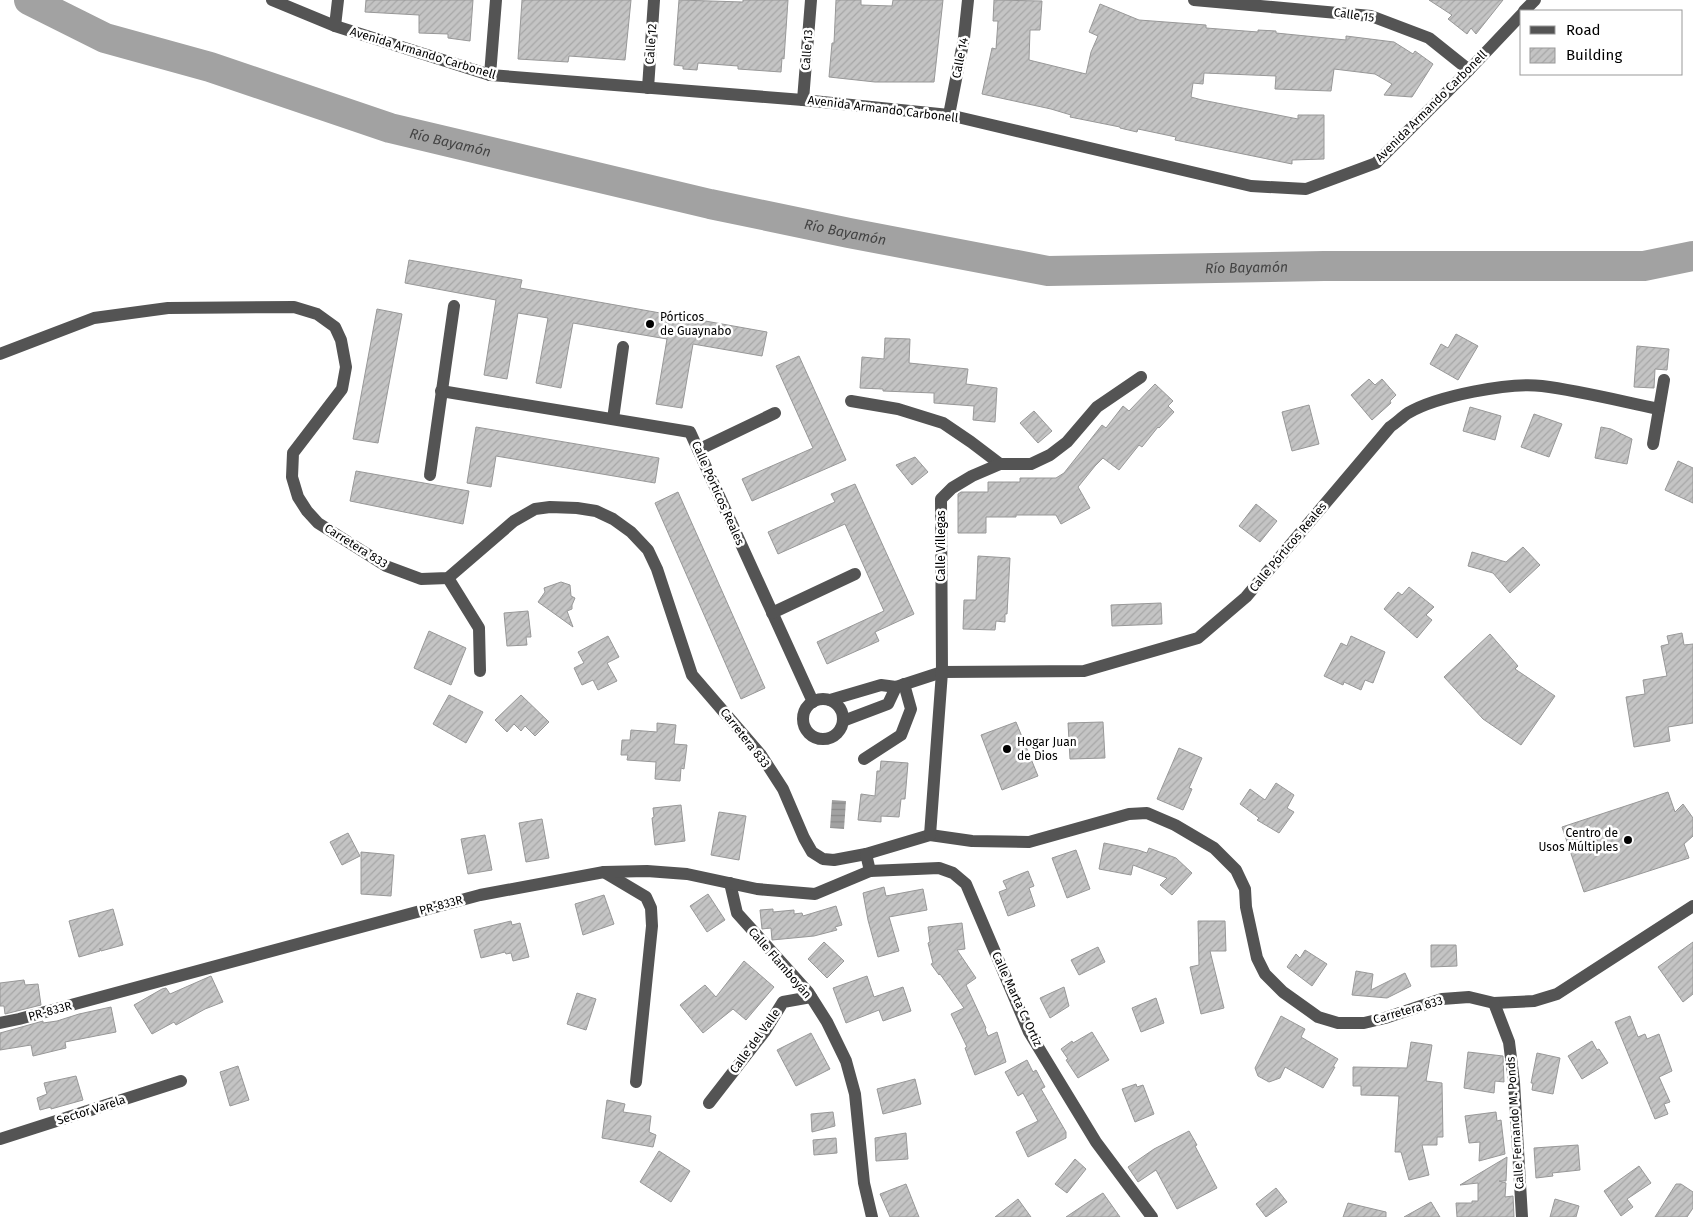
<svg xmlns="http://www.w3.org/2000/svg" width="1693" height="1217" font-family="'Fira Sans',sans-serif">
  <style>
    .water { fill: url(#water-rules) }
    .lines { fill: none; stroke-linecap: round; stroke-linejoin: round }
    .river { stroke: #a2a2a2; stroke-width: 30 }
    .building { fill: url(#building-hatch); stroke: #989898 }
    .minor { stroke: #545454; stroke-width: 12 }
    .poi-dot { fill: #000; stroke: #fff; stroke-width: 2 }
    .labels { text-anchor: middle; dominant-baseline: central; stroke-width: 5; stroke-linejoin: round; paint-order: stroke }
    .street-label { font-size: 12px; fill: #000; stroke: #fff }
    .poi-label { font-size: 12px; fill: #000; stroke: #fff; text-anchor: start }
    .water-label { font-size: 14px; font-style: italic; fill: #434343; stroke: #fff }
  </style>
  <defs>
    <pattern id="water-rules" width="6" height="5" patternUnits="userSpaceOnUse" patternTransform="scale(1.25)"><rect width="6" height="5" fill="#a2a2a2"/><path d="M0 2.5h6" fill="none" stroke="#8a8a8a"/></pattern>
    <pattern id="building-hatch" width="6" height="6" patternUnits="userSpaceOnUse" patternTransform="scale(1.25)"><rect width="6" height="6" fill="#c4c4c4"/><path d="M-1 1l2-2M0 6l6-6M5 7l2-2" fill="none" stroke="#a7a7a7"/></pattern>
  </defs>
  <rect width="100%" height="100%" fill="#fff"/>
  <!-- water -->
  <path class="water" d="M832,800L846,801L844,829L830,828Z"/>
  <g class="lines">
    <!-- river -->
    <path class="river" id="s1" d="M29,0L105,38L210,67L390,128L710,204L849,233L1048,271L1324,266H1644L1693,256"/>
  </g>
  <!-- building -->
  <g class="building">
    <path d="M366,0H473L470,41L448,38V34L419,33V15L365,12Z"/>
    <path d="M522,0H631L625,60L569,56L568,62L518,59Z"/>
    <path d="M679,0L743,2V0H788L784,59L782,58L781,72L738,69V66L698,63L697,70L683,69V66L674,65Z"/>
    <path d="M836,0H861V5L892,6L893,0H943L934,82H875L829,77L832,43H834Z"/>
    <path d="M994,0L1042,1L1040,30H1030L1029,60L1086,74L1091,52L1098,36L1089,32L1100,4L1139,20L1206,25V28L1258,32V30L1276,31V33L1346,40V36L1394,42L1413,54L1415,51L1433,64L1412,97L1384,95L1392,84L1375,74L1334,69L1331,91L1275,89L1276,76L1204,73L1203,84L1193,83L1191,97L1202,100L1298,119V115H1324V159L1292,160V164L1175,140L1176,137L1138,129L1137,132L1120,128V127L1070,117L1071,115L1051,109L982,94L992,48L996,49L998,21H993Z"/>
    <path d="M1429,0H1503L1476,34L1471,28L1467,34L1448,19L1452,15Z"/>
    <path d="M409,260L522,280L520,288L767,332L762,356L693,344L682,408L656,404L667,339L573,323L561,388L536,383L548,318L518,313L507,379L484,375L496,300L405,283Z"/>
    <path d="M377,309L402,314L378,443L353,439Z"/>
    <path d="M1456,334L1478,346L1458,380L1430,364L1441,344L1448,348Z"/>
    <path d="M885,338L910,339L909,363L968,369L966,384L997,388L995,422L973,420L974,406L934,403V393L883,391V389L860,388L862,357L884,359Z"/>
    <path d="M1637,346L1669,349L1667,370L1655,369L1654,388L1634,387Z"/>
    <path d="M799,356L846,460L752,501L742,479L813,448L776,366Z"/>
    <path d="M1369,379L1375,385L1382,379L1396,395L1390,401L1391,403L1372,420L1351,395Z"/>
    <path d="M1155,384L1173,401L1168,406L1174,412L1159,428L1158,427L1142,447L1139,445L1119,470L1103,458L1095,466L1078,487L1090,508L1061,524L1056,515H1016V517H986V533H958V494L961,492H988V482H1020V478H1056L1064,473L1102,425L1106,428L1123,406L1129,411Z"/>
    <path d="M1309,405L1319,444L1292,451L1282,412Z"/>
    <path d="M1470,407L1501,416L1495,440L1463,431Z"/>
    <path d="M1034,411L1052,431L1038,443L1020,423Z"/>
    <path d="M1534,414L1562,424L1549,457L1521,447Z"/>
    <path d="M476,427L659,458L655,483L496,456L491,487L467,483Z"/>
    <path d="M1601,427L1611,429L1632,439L1627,464L1595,458Z"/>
    <path d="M915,457L928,472L912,485L896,465Z"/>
    <path d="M1678,461L1693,468V503L1665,490Z"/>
    <path d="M356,471L469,491L463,524L350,501Z"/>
    <path d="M855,484L914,614L875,632L879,641L827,664L817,642L884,611L845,524L778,554L768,532L835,502L831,494Z"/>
    <path d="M678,492L765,688L741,699L655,503Z"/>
    <path d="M1256,504L1277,521L1260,542L1239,526Z"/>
    <path d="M1523,547L1540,565L1510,593L1493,573L1468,566L1472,552L1506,562Z"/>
    <path d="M978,556L1010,558L1007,614H1005V622L996,621L995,630L963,629L964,600H976Z"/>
    <path d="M561,582L570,585L571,596L575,598L572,605V609L567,611L573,627L538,602L545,592L544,588Z"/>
    <path d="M1409,587L1434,607L1426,615L1432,620L1417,638L1384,609L1398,592L1402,595Z"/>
    <path d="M1161,603L1162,624L1112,626L1111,605Z"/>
    <path d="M528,611L531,637H526L527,645L507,646L504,613Z"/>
    <path d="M429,631L466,648L451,685L414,668Z"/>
    <path d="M1682,633L1684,645L1693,644V723L1668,727L1670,741L1634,747L1626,697L1645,694L1643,680L1667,676L1661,646L1669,644L1667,636Z"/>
    <path d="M1490,634L1518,666L1515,669L1555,696L1521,745L1483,719L1444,677Z"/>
    <path d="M608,636L619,657L607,663L617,681L598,690L593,680L582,685L574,668L584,663L578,652Z"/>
    <path d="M1351,636L1385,652L1373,683L1365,680L1361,690L1344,682L1343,685L1324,676L1341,643L1347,646Z"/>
    <path d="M449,695L483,712L466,743L433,724Z"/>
    <path d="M521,695L549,722L535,736L525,726L521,731L514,724L507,732L495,720Z"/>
    <path d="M1016,722L1038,776L1002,790L981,735Z"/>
    <path d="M1103,722L1105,758L1070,759L1068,723Z"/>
    <path d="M657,723L676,725L674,744L687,745L684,769L681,768L680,781L655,779L656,762L627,760L628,755H621L622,740H630L631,730L657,732Z"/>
    <path d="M1179,748L1202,758L1189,788L1192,789L1183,810L1157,799Z"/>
    <path d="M881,761L908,763L905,799H901L899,817L881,816V822L858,820L861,794L875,796L877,771H880Z"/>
    <path d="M1276,783L1294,795L1287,808L1294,812L1279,833L1257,820L1259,818L1240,804L1250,789L1265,800Z"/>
    <path d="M1668,792L1675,812L1683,804L1693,818V836L1684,844L1689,858L1584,892L1562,827Z"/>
    <path d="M681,805L685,841L655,845L652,818L654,817L653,808Z"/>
    <path d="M719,812L746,816L739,860L711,855Z"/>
    <path d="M542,819L549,858L526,862L519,823Z"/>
    <path d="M348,833L360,856L342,865L330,842Z"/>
    <path d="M485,835L492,870L468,874L461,839Z"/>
    <path d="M1104,843L1138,850L1147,853L1149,848L1176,858L1192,873L1172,895L1160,885L1167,878L1133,865L1131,875L1099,869Z"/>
    <path d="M1076,850L1090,889L1067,898L1052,858Z"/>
    <path d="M361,852L394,855L391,896L361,894Z"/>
    <path d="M1028,871L1034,886L1029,888L1035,906L1008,916L999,892L1007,889L1003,881Z"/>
    <path d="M884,887L886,896L923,889L927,910L889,917L899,951L878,957L868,920L863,893Z"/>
    <path d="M708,894L725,920L707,932L690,906Z"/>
    <path d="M604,895L614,924L583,935L575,904Z"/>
    <path d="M836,906L842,925L835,927L837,930L814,936L772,940L771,928L762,929L760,910L773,909V912L794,910V914L802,913L803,916Z"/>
    <path d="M113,909L123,945L101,951L100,948V951L79,957L69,921Z"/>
    <path d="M511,921L512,925L520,923L529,957L513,961L511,953L506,954L505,952L481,958L474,930Z"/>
    <path d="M1198,921H1225L1226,951H1210L1224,1008L1201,1014L1190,967L1199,965Z"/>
    <path d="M962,923L965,949L957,950L976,978L966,985L986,1028L985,1029L988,1036L997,1032L1006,1062L975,1075L965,1048L967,1047L951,1014L964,1008L940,974L939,975L931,964L933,963L928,943L930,942L928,927Z"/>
    <path d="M824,942L844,961L827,978L808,959Z"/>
    <path d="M1693,942V994L1683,1002L1658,967Z"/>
    <path d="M1431,945H1456L1457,966L1431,967Z"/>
    <path d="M1098,947L1105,962L1079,975L1071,960Z"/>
    <path d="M1305,950L1327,964L1312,986L1287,967L1296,954L1300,958Z"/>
    <path d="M744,961L774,987L746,1020L733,1009L703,1033L680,1005L705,985L716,997Z"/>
    <path d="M1356,971L1373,974L1371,990L1405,973L1411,986L1387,998L1352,995Z"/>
    <path d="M211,976L223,1002L205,1009L176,1025L174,1022L152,1034L134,1005L162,989L166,988L170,994Z"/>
    <path d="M867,976L874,997L903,987L911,1011L883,1021L879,1010L846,1023L833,988Z"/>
    <path d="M24,980L25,985L38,984L41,1005L5,1014L4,1006H0V983Z"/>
    <path d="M1064,987L1069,1006L1050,1018L1040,998Z"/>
    <path d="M577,993L596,999L586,1030L567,1024Z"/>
    <path d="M1156,998L1164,1023L1141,1032L1132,1008Z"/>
    <path d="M111,1007L116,1032L65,1042L66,1048L33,1056L31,1045L0,1050V1033L43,1021V1023L57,1021L79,1014Z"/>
    <path d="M1281,1016L1305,1029L1301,1037L1338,1059L1333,1067H1335L1323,1088L1285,1067L1280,1078L1269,1082L1258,1076L1255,1068Z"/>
    <path d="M1630,1016L1638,1037L1645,1034L1647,1039L1659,1034L1672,1071L1659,1077L1670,1102L1664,1104L1668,1114L1655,1119L1615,1022Z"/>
    <path d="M1092,1032L1109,1060L1078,1078L1066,1060L1068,1059L1061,1049L1072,1041L1073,1043Z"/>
    <path d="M811,1033L830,1069L796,1086L777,1050Z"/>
    <path d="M1592,1041L1597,1050L1599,1049L1608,1063L1582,1079L1568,1056Z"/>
    <path d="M1411,1042L1432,1045L1426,1081L1442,1083L1443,1137H1437V1145H1422L1429,1175L1409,1180L1401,1152H1395L1399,1096L1361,1095V1086H1353V1067L1407,1068Z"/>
    <path d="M1468,1052L1503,1056L1504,1082L1495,1081L1494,1093L1464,1088Z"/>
    <path d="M1537,1053L1560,1058L1553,1094L1532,1090L1533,1083H1531Z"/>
    <path d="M1027,1060L1033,1072L1036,1070L1045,1087L1041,1089L1066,1132V1138L1028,1157L1016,1132L1038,1121L1023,1093L1018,1096L1005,1072Z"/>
    <path d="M238,1066L249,1100L230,1106L220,1072Z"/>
    <path d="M76,1076L83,1100L51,1109V1107L40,1110L37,1098L47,1094L44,1083Z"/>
    <path d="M915,1079L921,1104L883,1114L877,1089Z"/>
    <path d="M1136,1084L1137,1087L1143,1085L1154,1114L1135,1122L1122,1089Z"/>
    <path d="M607,1100L625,1104L623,1112L651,1116L649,1132L656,1135L653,1147L602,1138Z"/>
    <path d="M833,1112L835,1126L812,1132L811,1114Z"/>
    <path d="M1496,1112L1497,1121L1501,1120L1505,1154L1479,1161L1480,1142L1469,1143L1465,1116Z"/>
    <path d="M1189,1131L1197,1145L1195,1146L1217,1188L1177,1209L1156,1170L1138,1182L1128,1167L1154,1149Z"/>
    <path d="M906,1133L908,1159L876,1161L875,1138Z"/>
    <path d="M836,1138L837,1153L814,1155L813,1140Z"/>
    <path d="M1578,1145L1580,1170L1552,1173L1553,1176L1536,1178L1534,1148Z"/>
    <path d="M659,1151L690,1171L671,1202L640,1182Z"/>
    <path d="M1507,1157L1506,1181H1499L1506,1183L1505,1197L1513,1196L1514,1217H1457L1456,1203H1472V1201H1478V1183L1460,1185Z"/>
    <path d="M1075,1159L1086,1169L1067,1193L1055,1184Z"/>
    <path d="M1639,1166L1651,1183L1627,1199L1633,1207L1621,1216L1604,1191Z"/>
    <path d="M906,1184L919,1217H890L880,1194Z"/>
    <path d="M1676,1184H1681L1693,1192V1208L1687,1217H1655Z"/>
    <path d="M1276,1188L1287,1202L1266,1217L1256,1204Z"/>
    <path d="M1103,1193L1120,1217H1066L1090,1201Z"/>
    <path d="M1018,1199L1031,1217H995Z"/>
    <path d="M1555,1199L1579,1206L1576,1217H1550Z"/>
    <path d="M1431,1202L1440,1217H1404Z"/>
    <path d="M1348,1203L1386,1212V1217H1343Z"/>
  </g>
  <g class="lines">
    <!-- minor -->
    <g class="minor">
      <path d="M272,0L335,26L490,75L803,100L949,115L1251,186L1306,189L1376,163L1469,70L1522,14"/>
      <path d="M1194,0L1371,16L1429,38L1469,70"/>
      <path d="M1524,11L1535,0"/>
      <path d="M335,26L338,0"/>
      <path d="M490,75L496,0"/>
      <path d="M648,88L654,0"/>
      <path d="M803,100L811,0"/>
      <path d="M949,115L964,38L968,0"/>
      <path d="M0,354L94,318L168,308L294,307L317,314L335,327L341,340L346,367L342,389L293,453L292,477L298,497L307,511L318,523L386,566L421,579L448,578L514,521L535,509L550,507L577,508L596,511L613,519L631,532L648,550L657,569L692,675L761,755L783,789L804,838L812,852L823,859L834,860L866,854L930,835L972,841L1029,842L1129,814L1147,813L1175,825L1214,848L1236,870L1245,889L1246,907L1257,958L1265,974L1283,992L1318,1017L1338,1023H1364L1385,1018L1442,999L1469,997L1494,1003L1534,1001L1557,994L1693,906"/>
      <path d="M441,391L690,432L813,702"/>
      <path d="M851,401L898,409L943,423L971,442L1000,464"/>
      <path d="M613,419L623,347"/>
      <path d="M1653,444L1664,380"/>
      <path d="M698,450L775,413"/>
      <path d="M430,475L454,306"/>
      <path d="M448,578L479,628L480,671"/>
      <path d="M772,613L855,574"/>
      <circle cx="823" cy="719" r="20"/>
      <path d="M830,700L881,685L896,687L942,672L1084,671L1198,638L1246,597L1390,427C1396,423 1402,417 1408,413C1437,396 1509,382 1542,386C1581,391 1620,401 1659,409"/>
      <path d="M843,721L888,704L896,687"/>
      <path d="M864,759L901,735L911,709L904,684"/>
      <path d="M930,835L942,672L941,499L952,488L972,476L1000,464H1031L1050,455L1067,442L1097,407L1141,377"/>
      <path d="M870,871L939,868L953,873L966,884L1029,1032L1096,1142L1152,1217"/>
      <path d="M604,872L646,897L651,908L652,926L636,1082"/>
      <path d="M730,883L737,913L808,992L827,1022L846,1061L855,1094L864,1183L872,1217"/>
      <path d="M1494,1003L1509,1042L1514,1082L1522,1217"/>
      <path d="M0,1023L19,1019L480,895L604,872L647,871L687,874L757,889L815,894L870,871L866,854"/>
      <path d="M709,1103L765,1031L783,1002L811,997"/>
      <path d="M0,1139L181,1081"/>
    </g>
  </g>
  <!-- markers -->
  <g class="poi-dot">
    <circle cx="650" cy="324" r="5"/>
    <circle cx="1007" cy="749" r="5"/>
    <circle cx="1628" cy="840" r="5"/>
  </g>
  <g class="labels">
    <!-- street labels -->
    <g class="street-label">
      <text transform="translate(1354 15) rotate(8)">Calle 15</text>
      <text transform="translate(651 44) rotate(-86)">Calle 12</text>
      <text transform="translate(807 50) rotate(-86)">Calle 13</text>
      <text transform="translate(423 53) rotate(17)">Avenida Armando Carbonell</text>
      <text transform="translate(960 58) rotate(-79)">Calle 14</text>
      <text transform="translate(1431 106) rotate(-45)">Avenida Armando Carbonell</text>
      <text transform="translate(883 109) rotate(7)">Avenida Armando Carbonell</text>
      <text transform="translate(718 493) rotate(66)">Calle Pórticos Reales</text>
      <text transform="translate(356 546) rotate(32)">Carretera 833</text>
      <text transform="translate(941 546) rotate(-90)">Calle Villegas</text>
      <text transform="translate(1288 547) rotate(-50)">Calle Pórticos Reales</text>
      <text transform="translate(745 738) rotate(52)">Carretera 833</text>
      <text transform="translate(441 905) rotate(-15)">PR-833R</text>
      <text transform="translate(780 963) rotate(49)">Calle Flamboyán</text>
      <text transform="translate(1017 999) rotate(65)">Calle Marta C. Ortiz</text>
      <text transform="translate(1408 1010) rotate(-16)">Carretera 833</text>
      <text transform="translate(50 1011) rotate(-15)">PR-833R</text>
      <text transform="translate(755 1041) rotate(-54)">Calle del Valle</text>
      <text transform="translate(91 1110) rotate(-18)">Sector Varela</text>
      <text transform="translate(1515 1123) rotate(-94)">Calle Fernando M. Ponds</text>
    </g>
    <!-- poi labels -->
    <g class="poi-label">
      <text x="660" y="317">Pórticos<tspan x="660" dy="14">de Guaynabo</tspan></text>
      <text x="1017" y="742">Hogar Juan<tspan x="1017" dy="14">de Dios</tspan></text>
      <text x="1618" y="833" text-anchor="end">Centro de<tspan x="1618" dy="14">Usos Múltiples</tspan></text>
    </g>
    <!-- water labels -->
    <g class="water-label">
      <text stroke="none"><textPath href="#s1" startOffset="446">Río Bayamón</textPath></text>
      <text stroke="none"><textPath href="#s1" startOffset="851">Río Bayamón</textPath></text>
      <text stroke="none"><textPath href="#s1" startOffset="1256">Río Bayamón</textPath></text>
    </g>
  </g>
  <!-- legend -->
  <rect x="1520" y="10" width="162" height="65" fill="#ffffff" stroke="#999999"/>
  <rect x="1530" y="26" width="25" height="8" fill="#545454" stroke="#999999"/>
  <text x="1566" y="35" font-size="15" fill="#000000">Road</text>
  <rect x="1530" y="48" width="25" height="15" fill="url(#building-hatch)" stroke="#999999"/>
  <text x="1566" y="60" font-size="15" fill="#000000">Building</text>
</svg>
